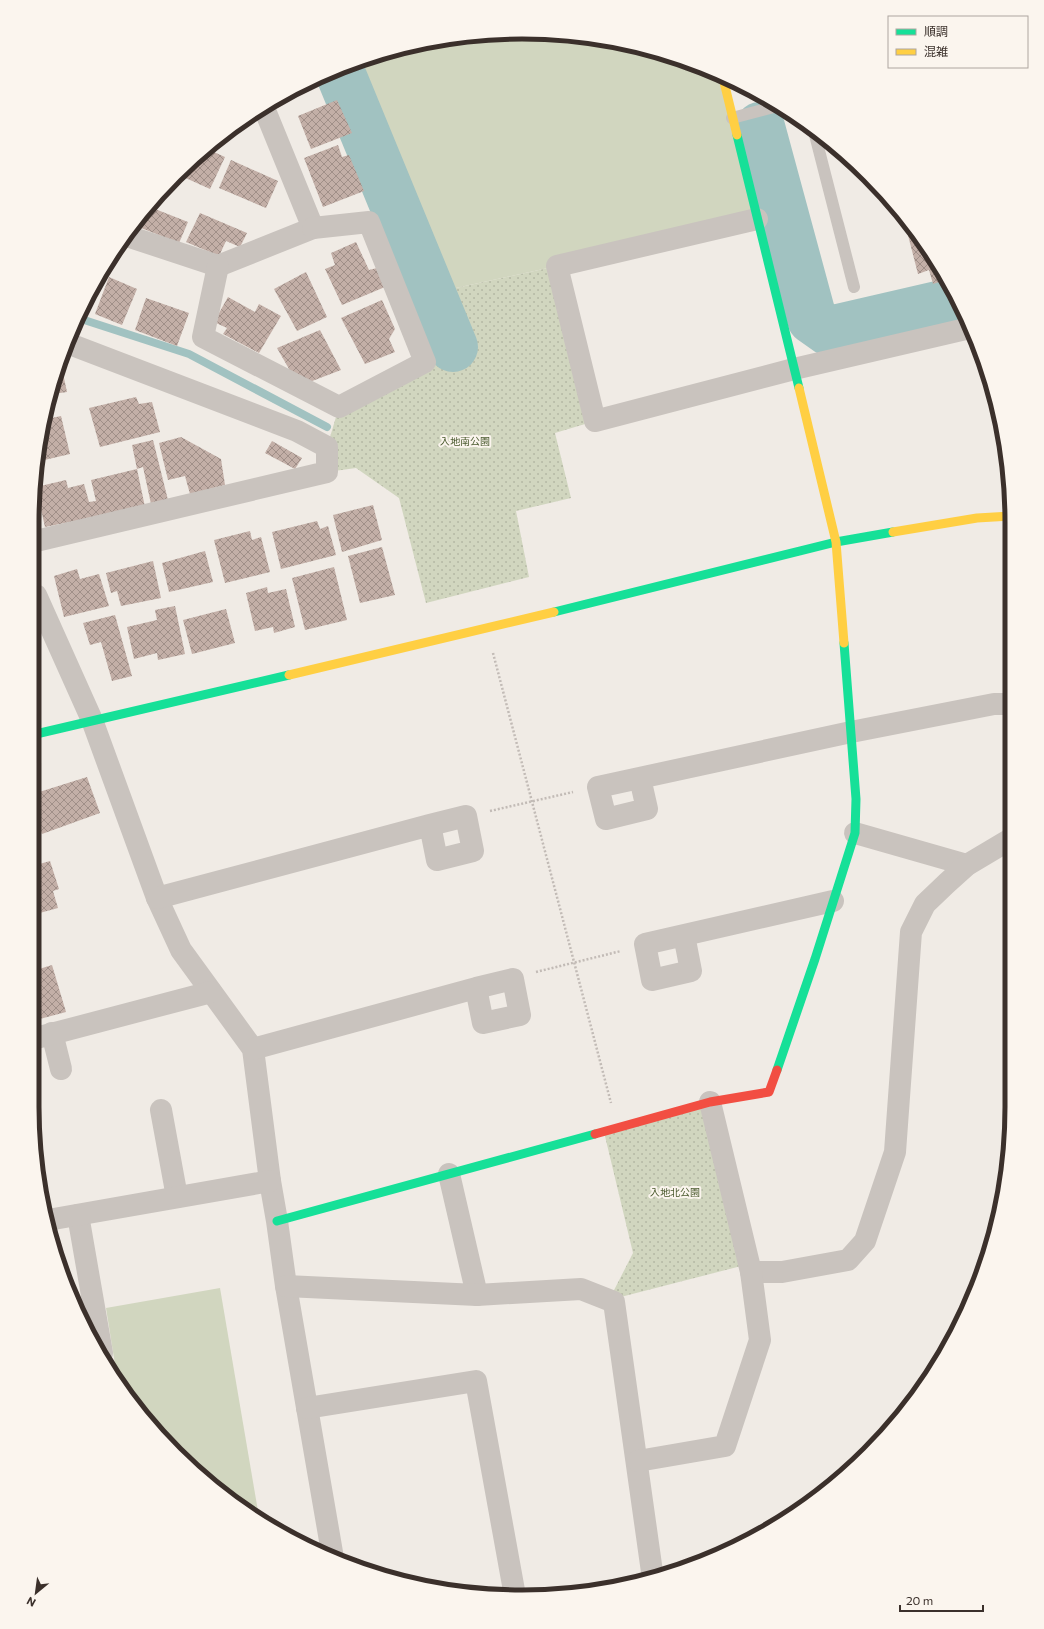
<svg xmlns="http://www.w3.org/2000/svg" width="1044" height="1629" font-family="Commissioner,'Noto Sans JP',sans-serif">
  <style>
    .grass { fill: #d1d6bf }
    .park { fill: url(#park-dots) }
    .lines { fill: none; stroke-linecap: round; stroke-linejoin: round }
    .stream { stroke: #a1c2c1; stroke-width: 8 }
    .river { stroke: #a1c2c1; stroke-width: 50 }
    .building { fill: url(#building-cross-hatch) }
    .path { stroke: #c2bbb6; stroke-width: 2.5; stroke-dasharray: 2 2; stroke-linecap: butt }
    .lane { stroke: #c9c3be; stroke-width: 12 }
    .street { stroke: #c9c3be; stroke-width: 22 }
    .fast { stroke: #16e098; stroke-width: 9 }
    .slow { stroke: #ffcf43; stroke-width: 9 }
    .jam { stroke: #f24e42; stroke-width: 9 }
    .labels { text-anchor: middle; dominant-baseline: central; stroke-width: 4; stroke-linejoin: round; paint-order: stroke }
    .park-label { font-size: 10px; fill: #4a5a2e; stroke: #fbf5ee }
    .rim { fill: none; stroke: #3b302b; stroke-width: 5 }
  </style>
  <defs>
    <pattern id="park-dots" width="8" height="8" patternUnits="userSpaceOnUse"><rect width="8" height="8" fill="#d1d6bf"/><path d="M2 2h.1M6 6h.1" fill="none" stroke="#b4b8a4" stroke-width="1.8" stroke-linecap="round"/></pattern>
    <pattern id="building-cross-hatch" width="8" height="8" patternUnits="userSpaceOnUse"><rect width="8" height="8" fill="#c3afa7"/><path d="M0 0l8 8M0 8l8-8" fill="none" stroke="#a08f88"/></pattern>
  </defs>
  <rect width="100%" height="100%" fill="#f0ebe5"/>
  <!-- grass -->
  <g class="grass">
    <path d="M490,33L586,36L679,58L723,78L757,219L557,266L442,291L352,65L395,49Z"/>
    <path d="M220,1288L259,1517L224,1496L175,1453L118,1383L106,1308Z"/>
  </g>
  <!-- park -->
  <g class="park">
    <path d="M557,266L595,421L555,433L571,498L516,511L529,577L426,603L399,498L356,468L327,472V447L339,407L425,362L463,352L442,291Z"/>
    <path d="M710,1102L749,1264L609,1300L633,1253L604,1132Z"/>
  </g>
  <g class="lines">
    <!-- stream -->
    <path class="stream" d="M78,318L189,354L327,427"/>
    <!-- river -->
    <g class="river">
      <path d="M339,70L453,347"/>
      <path d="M760,127L812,319L829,331L959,301"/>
    </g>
  </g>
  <!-- building -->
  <g class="building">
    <path d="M337,100L352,133L311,149L298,116Z"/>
    <path d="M338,145L342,157L349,155L364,191L323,207L304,158Z"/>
    <path d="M207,149L225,157L210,189L179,175Z"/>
    <path d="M231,160L278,181L266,208L219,188Z"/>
    <path d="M150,207L188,222L179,243L141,228Z"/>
    <path d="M200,213L247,233L240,247L226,241L219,256L186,242Z"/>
    <path d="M903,216L911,224L946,280L933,284L929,270L918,274Z"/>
    <path d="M356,242L369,270L377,268L385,287L342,305L325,269L335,265L331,253Z"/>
    <path d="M306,272L327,317L297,331L274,289Z"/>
    <path d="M109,277L137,289L122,325L95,314Z"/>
    <path d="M228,297L255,312L259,304L281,316L259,353L223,334L227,328L214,322Z"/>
    <path d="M146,298L189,313L177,346L135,330Z"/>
    <path d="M382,300L395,329L389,339L395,352L365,364L341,318Z"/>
    <path d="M320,330L341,370L307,383L293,376L277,348Z"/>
    <path d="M61,364L67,392L53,394Z"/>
    <path d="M136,397L139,404L152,402L160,432L100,447L89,408Z"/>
    <path d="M61,416L70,454L36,462L47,419Z"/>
    <path d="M181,437L221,459L225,485L190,494L185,476L168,480L159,443Z"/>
    <path d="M153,440L168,500L151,504L143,467L137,469L132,445Z"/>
    <path d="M272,441L302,458L295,469L265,453Z"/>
    <path d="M137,469L145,507L45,527L36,487L66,480L68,488L84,484L89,502L96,501L91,480Z"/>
    <path d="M373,505L382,540L342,552L333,515Z"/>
    <path d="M317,521L320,529L328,526L336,555L281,569L272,532Z"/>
    <path d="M250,531L252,540L261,537L270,572L225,583L214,540Z"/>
    <path d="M382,547L395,595L360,603L348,556Z"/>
    <path d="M205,551L213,582L169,592L162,563Z"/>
    <path d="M153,561L161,598L121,606L117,591L111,593L106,573Z"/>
    <path d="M334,567L347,620L305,630L292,578Z"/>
    <path d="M77,569L80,579L99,574L109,606L64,617L54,576Z"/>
    <path d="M267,587L268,593L286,589L295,627L274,633L273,627L255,631L246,593Z"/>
    <path d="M175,606L185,654L158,660L157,653L134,659L127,627L157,620L155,610Z"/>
    <path d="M226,609L235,643L192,654L183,620Z"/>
    <path d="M115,615L132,676L112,681L101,642L90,645L83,623Z"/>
    <path d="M87,777L100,813L42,834L36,818V793Z"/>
    <path d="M50,861L59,889L53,891L58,908L36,914V865Z"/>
    <path d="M52,965L66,1012L36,1020V970Z"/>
  </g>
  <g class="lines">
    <!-- path -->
    <g class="path">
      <path d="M493,653L611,1103"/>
      <path d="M490,811L573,792"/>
      <path d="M536,972L621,951"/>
    </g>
    <!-- lane -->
    <g class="lane">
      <path d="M732,118L778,106"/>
      <path d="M814,131L854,287"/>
    </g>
    <!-- street -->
    <g class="street">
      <path d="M757,219L557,266L595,421L794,369L970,328"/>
      <path d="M127,236L218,266L313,228L264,108"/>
      <path d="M218,266L203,337L339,407L425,362L369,222L313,228"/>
      <path d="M36,541L327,472V447L297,431L67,343"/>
      <path d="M36,595L92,720L157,898L181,950L253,1049L270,1181L277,1221L286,1286L333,1558"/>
      <path d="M640,778L647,809L606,819L598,787L851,732L994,704H1010"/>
      <path d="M855,833L967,865"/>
      <path d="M157,898L430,825L466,816L473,851L437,860L430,825"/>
      <path d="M684,935L691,971L652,980L645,944L833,901"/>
      <path d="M52,1033L61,1069"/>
      <path d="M36,1038L211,992"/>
      <path d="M253,1049L476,988L513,979L520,1015L483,1023L476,988"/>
      <path d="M161,1110L177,1197"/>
      <path d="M449,1174L477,1295"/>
      <path d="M78,1215L102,1353"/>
      <path d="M48,1220L270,1181"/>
      <path d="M751,1272H782L848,1260L865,1241L895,1152L911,932L925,904L947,883L967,865L1009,840"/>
      <path d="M286,1286L477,1295L581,1289L614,1302L653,1579"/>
      <path d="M307,1408L476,1381L515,1596"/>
      <path d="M638,1461L725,1446L760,1340L751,1272L710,1102"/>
    </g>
    <!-- fast -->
    <g class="fast">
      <path d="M737,135L799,388"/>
      <path d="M554,612L836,542L893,532"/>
      <path d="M36,734L289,675"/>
      <path d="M777,1070L815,959L855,833L856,799L844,643"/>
      <path d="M277,1221L595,1134"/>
    </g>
    <!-- slow -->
    <g class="slow">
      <path d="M723,78L737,135"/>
      <path d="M799,388L836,542L844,643"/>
      <path d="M893,532L977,518L1011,516"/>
      <path d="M289,675L554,612"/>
    </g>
    <!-- jam -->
    <path class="jam" d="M595,1134L710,1102L769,1092L777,1070"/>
  </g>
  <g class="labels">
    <!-- park labels -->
    <g class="park-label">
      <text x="465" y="441">入地南公園</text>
      <text x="675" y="1192">入地北公園</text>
    </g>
  </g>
  <!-- crop -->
  <path d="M0 0H1044V1629H0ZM522 39H522A483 483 0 0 1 1005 522V1107A483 483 0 0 1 522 1590H522A483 483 0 0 1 39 1107V522A483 483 0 0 1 522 39Z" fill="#fbf5ee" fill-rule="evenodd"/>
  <path class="rim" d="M522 39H522A483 483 0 0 1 1005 522V1107A483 483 0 0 1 522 1590H522A483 483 0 0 1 39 1107V522A483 483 0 0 1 522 39Z"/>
  <!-- legend -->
  <rect x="888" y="16" width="140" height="52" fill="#fbf5ee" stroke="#aea6a0"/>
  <rect x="896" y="29" width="20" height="6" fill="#16e098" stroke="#aea6a0"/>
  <text x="924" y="36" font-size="12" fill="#3b302b">順調</text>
  <rect x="896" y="49" width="20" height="6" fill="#ffcf43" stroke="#aea6a0"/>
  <text x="924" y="56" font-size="12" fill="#3b302b">混雑</text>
  <!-- north arrow -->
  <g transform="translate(36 1593) rotate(209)" stroke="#fbf5ee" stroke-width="3" paint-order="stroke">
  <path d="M0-3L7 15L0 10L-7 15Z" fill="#3b302b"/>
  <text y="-6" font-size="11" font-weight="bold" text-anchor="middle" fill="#3b302b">N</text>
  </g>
  <!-- scale -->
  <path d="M900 1605v6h83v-6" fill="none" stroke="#3b302b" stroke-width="2"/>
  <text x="906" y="1605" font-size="12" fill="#3b302b" stroke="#fbf5ee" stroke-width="3" paint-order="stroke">20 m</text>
</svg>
